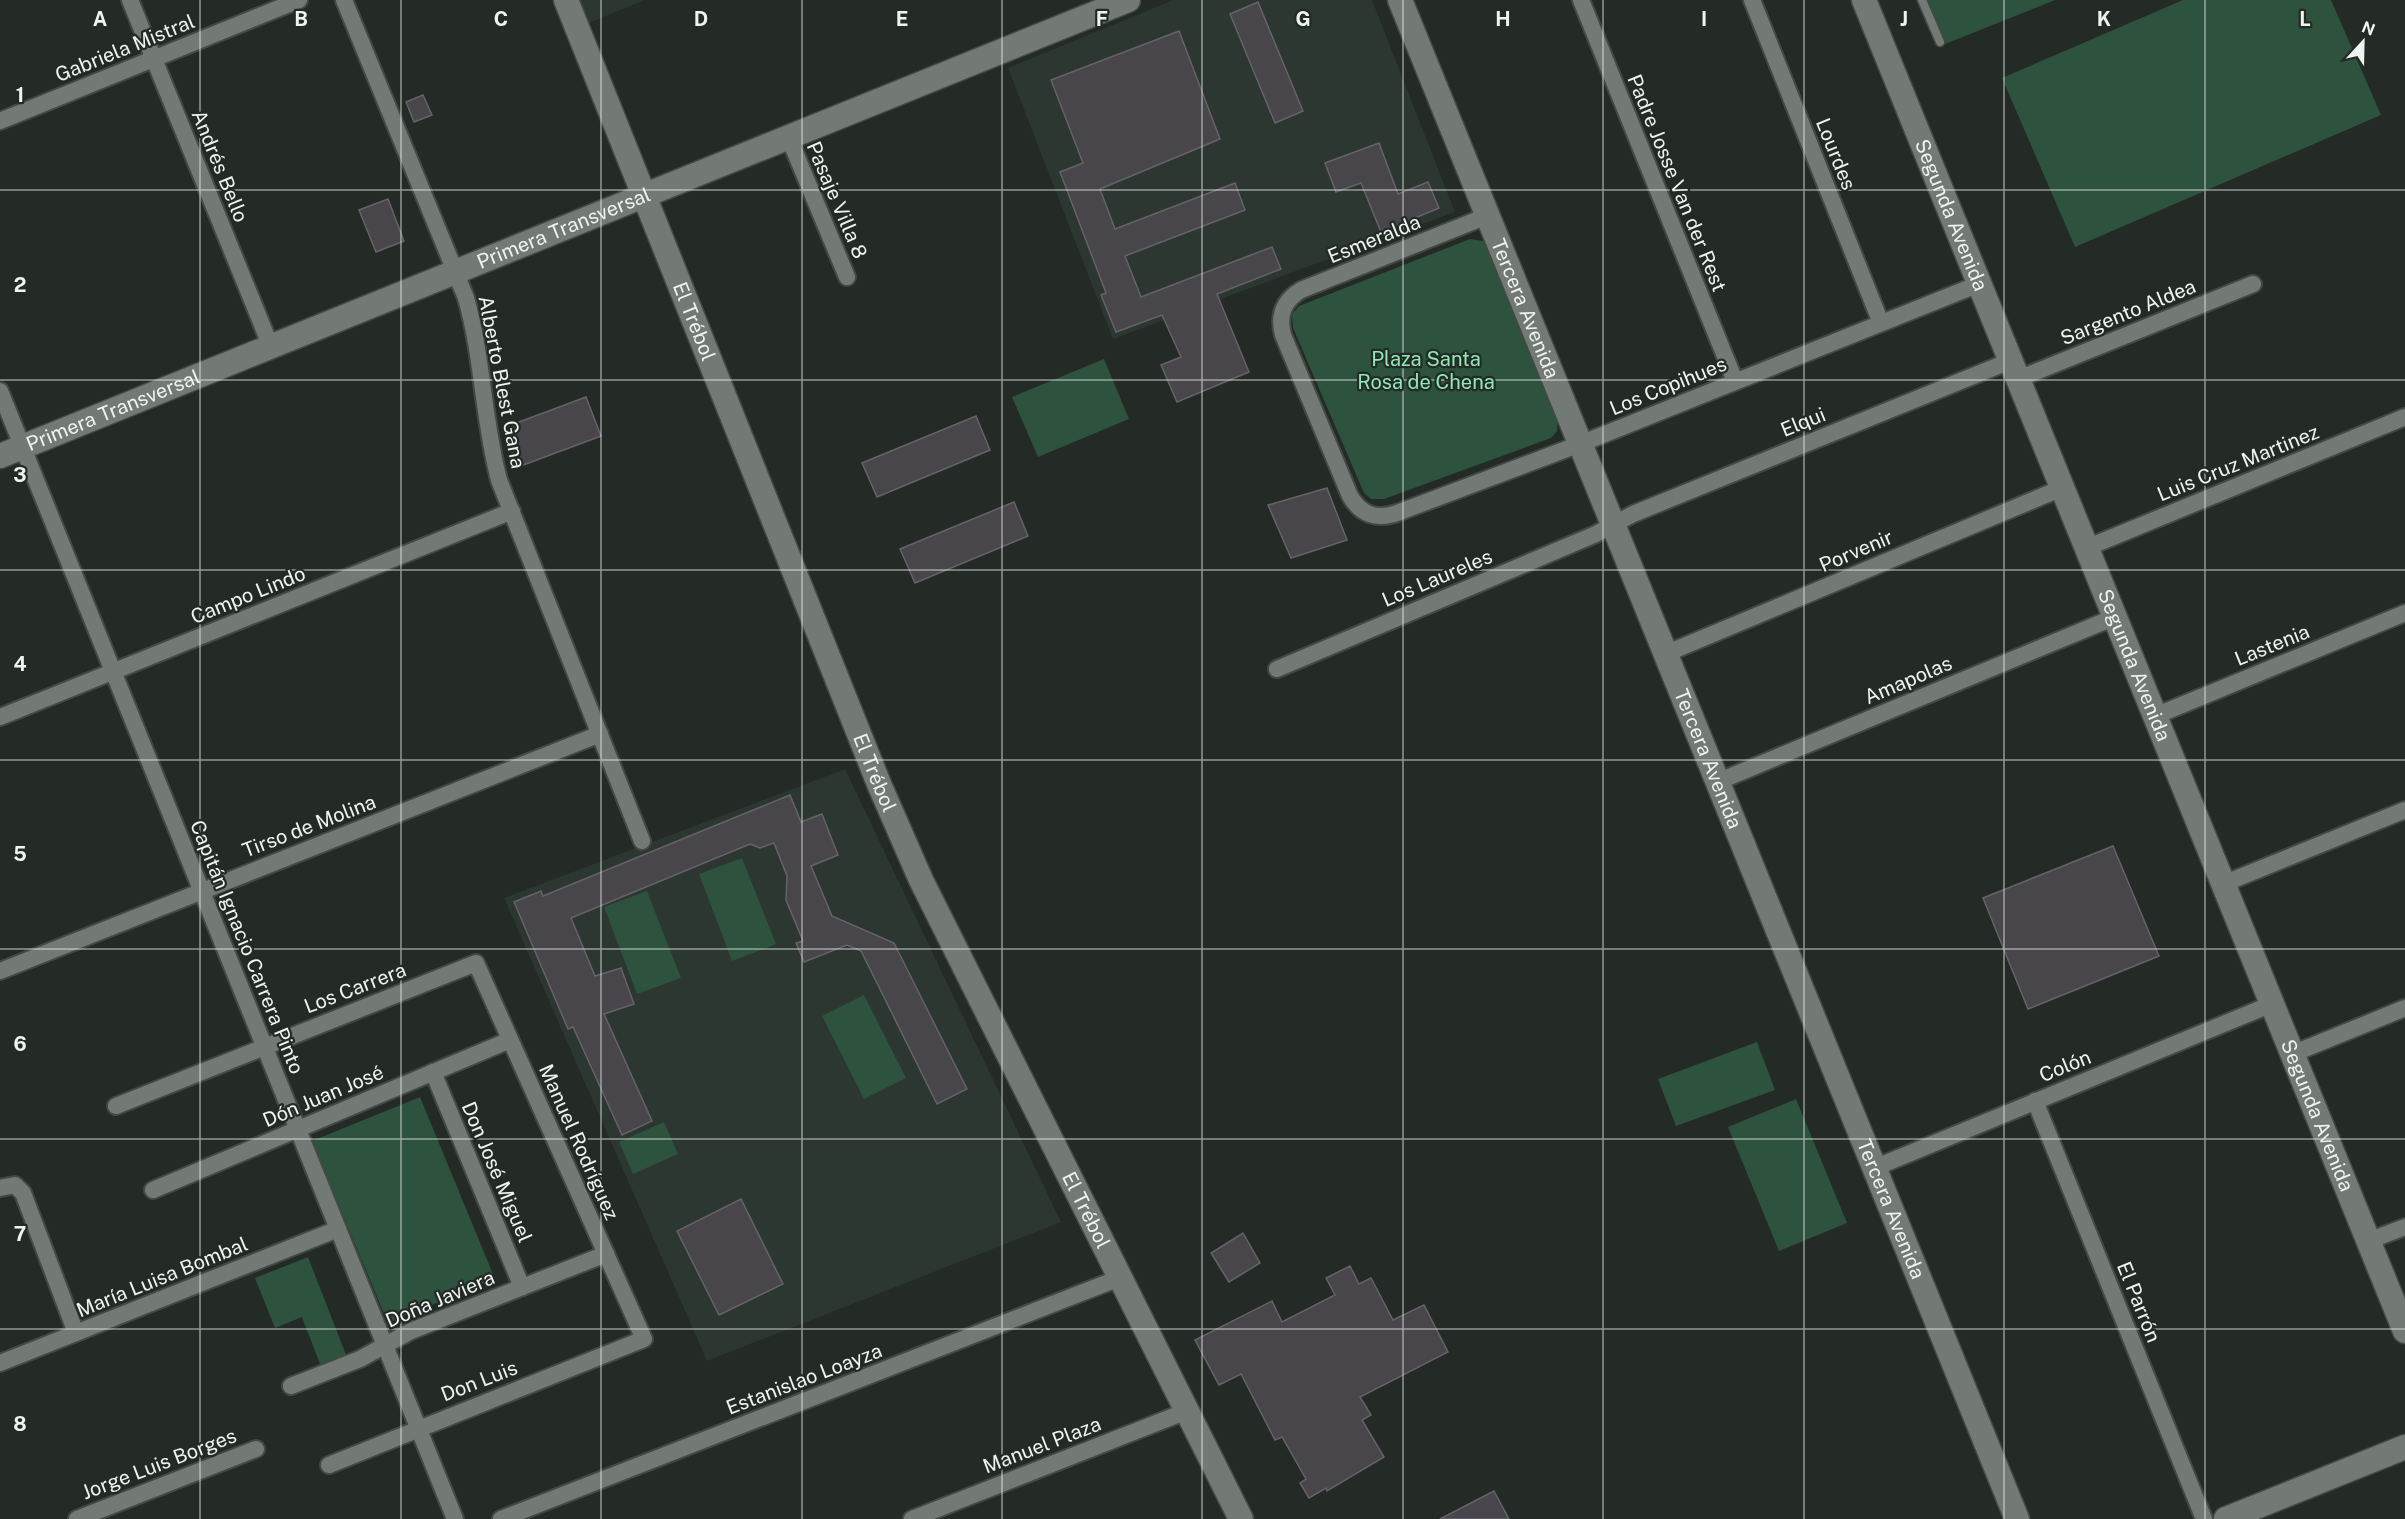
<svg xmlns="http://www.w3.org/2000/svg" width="2405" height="1519" font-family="'Public Sans',sans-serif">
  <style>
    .built { fill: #2b3730 }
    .green { fill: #2d523d }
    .building { fill: #48454b; stroke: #666269; stroke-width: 1.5 }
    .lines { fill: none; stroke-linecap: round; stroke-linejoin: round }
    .lane-casing { stroke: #434945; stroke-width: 11 }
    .street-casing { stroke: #434945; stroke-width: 20 }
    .secondary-casing { stroke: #434945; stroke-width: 27 }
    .lane { stroke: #737a75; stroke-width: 8 }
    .street { stroke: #737a75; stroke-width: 16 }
    .secondary { stroke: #737a75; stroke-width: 24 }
    .grid { fill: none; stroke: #eff3f1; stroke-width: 1.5; stroke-opacity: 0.55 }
    .labels { text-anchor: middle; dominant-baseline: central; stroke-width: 4.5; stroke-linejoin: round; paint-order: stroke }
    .street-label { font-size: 20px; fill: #eff3f1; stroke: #242a26 }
    .park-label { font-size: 20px; fill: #8fe9b6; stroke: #242a26 }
    .grid-label { font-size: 20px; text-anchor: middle; font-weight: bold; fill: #eff3f1; stroke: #242a26; stroke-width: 4.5; stroke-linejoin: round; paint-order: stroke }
  </style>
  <rect width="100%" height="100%" fill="#242a26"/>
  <!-- built -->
  <g class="built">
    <path d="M579,0H645L589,23Z"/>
    <path d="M1173,0H1372L1455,212L1113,339L1008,68Z"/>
    <path d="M845,769L1061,1222L707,1361L504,898Z"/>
  </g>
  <!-- green -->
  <g class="green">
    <path d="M1927,0H2055L1945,44Z"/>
    <path d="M2183,0H2331L2381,115L2075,247L2002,78Z"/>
    <path d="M1470,239L1483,241L1490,247L1558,418L1557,431L1551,438L1384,499H1371L1364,493L1293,328L1292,314L1299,306Z"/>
    <path d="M1104,359L1129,419L1038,457L1012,397Z"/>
    <path d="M742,858L776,944L732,961L699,874Z"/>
    <path d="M647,891L681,978L637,994L604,907Z"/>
    <path d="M864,995L906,1078L864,1099L822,1016Z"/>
    <path d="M1757,1042L1775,1090L1676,1126L1658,1079Z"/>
    <path d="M420,1097L495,1279L388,1323L312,1141Z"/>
    <path d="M1796,1099L1847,1223L1779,1251L1728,1127Z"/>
    <path d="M664,1122L678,1154L633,1174L619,1142Z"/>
    <path d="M308,1257L346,1355L320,1364L302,1317L275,1328L255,1278Z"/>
  </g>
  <!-- building -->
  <g class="building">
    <path d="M1258,2L1303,111L1275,123L1230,14Z"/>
    <path d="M1179,31L1220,139L1100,189L1115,229L1235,183L1245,210L1125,256L1141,297L1272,247L1281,269L1217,294L1249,372L1177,402L1161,365L1181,357L1162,315L1116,332L1101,295L1106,293L1060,172L1083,163L1051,80Z"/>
    <path d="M423,95L432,115L414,122L406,102Z"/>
    <path d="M1379,143L1398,194L1428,182L1439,208L1381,232L1361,183L1336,192L1325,163Z"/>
    <path d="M388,199L404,241L376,252L359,210Z"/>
    <path d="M586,397L601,436L518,467L503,428Z"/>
    <path d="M976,416L990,450L877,497L862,463Z"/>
    <path d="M1327,488L1347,540L1291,558L1268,505Z"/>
    <path d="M1014,502L1028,536L915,583L900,549Z"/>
    <path d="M790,795L801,822L822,814L838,855L811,866L832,916L894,943L967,1089L937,1104L861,951L847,945L804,962L796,943L803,941L786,900L787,876L774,843L760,848L750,844L571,918L595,976L621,968L634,1004L604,1014L652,1121L622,1135L573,1027L568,1029L514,902L541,891L543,896Z"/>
    <path d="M2113,846L2159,956L2028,1009L1983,898Z"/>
    <path d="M741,1199L783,1284L719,1315L677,1231Z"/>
    <path d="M1243,1233L1260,1263L1229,1282L1211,1253Z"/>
    <path d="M1350,1266L1359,1284L1371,1278L1393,1320L1424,1305L1448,1352L1360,1397L1371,1415L1362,1420L1384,1457L1327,1491L1326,1488L1309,1498L1300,1483L1306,1479L1282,1437L1275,1440L1241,1374L1219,1385L1195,1340L1272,1301L1282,1322L1335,1295L1326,1278Z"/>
    <path d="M1494,1491L1509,1519H1440Z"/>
  </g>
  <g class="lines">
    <!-- lane casing -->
    <g class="lane-casing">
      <path id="lane" d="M1922,0L1940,42"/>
    </g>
    <!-- street casing -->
    <g class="street-casing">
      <g id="street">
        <path d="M130,0L271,347"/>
        <path d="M344,0L466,298C483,358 483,420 499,480L642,841"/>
        <path d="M1581,0L1735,381"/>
        <path d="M1752,0L1881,323"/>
        <path d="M0,121L299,0"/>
        <path d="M789,138L847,277"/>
        <path d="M1487,216L1301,290C1283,301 1278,316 1283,335L1350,496C1361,515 1377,520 1397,513L1580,444L1979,284"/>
        <path d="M2018,379L2253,284"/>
        <path d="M0,391L455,1519"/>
        <path d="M2086,548L2405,417"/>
        <path d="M1665,654L2062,488"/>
        <path d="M1277,669L1596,534L1633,514L2010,361"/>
        <path d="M2155,716L2405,613"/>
        <path d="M0,717L512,511"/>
        <path d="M1717,782L2115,617"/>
        <path d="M2223,884L2405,810"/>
        <path d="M0,971L600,734"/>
        <path d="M2292,1054L2405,1008"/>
        <path d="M433,1072L522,1287"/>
        <path d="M2035,1101L2204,1519"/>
        <path d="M116,1106L476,963L644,1339L329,1465"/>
        <path d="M1874,1168L2272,1004"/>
        <path d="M0,1188L15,1185L23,1193L76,1333"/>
        <path d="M153,1190L510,1040"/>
        <path d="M2368,1241L2405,1227"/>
        <path d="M0,1363L338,1229"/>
        <path d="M291,1386L360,1359L411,1331L606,1254"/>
        <path d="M77,1519L256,1449"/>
        <path d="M501,1519L1122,1277"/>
        <path d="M912,1519L1187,1411"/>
      </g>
    </g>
    <!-- secondary casing -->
    <g class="secondary-casing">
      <g id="secondary">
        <path id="s1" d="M566,0L879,784L921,880L1241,1519"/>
        <path id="s2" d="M1400,0L2017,1519"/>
        <path id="s3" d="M1864,0L2405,1331"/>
        <path id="s4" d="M0,456L1128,0"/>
        <path d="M2226,1519L2405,1447"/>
      </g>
    </g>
    <!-- lane -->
    <use href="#lane" class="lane"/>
    <!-- street -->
    <use href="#street" class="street"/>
    <!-- secondary -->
    <use href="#secondary" class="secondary"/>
  </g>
  <!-- grid -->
  <path class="grid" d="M200,0V1519M401,0V1519M601,0V1519M802,0V1519M1002,0V1519M1202,0V1519M1403,0V1519M1603,0V1519M1804,0V1519M2004,0V1519M2205,0V1519M0,190H2405M0,380H2405M0,570H2405M0,760H2405M0,949H2405M0,1139H2405M0,1329H2405"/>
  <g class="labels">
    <!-- street labels -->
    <g class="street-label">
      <text transform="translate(125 48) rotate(-22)">Gabriela Mistral</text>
      <text transform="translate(1836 154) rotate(68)">Lourdes</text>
      <text transform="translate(220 166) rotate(68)">Andrés Bello</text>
      <text transform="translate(1677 183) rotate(68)">Padre Josse Van der Rest</text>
      <text transform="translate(837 200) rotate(67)">Pasaje Villa 8</text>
      <text stroke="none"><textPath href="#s3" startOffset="232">Segunda Avenida</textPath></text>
      <text stroke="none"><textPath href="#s4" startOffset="608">Primera Transversal</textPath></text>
      <text transform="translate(1374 239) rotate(-22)">Esmeralda</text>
      <text stroke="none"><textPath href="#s2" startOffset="333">Tercera Avenida</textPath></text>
      <text transform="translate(2128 312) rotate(-22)">Sargento Aldea</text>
      <text stroke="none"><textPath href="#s1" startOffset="346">El Trébol</textPath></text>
      <text transform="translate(502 382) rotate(79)">Alberto Blest Gana</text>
      <text transform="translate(1668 386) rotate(-22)">Los Copihues</text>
      <text stroke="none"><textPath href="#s4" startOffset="122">Primera Transversal</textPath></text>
      <text transform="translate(1803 422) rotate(-22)">Elqui</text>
      <text transform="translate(2238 463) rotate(-22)">Luis Cruz Martinez</text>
      <text transform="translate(1856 551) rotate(-23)">Porvenir</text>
      <text transform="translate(1437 578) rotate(-23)">Los Laureles</text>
      <text transform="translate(248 595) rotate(-22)">Campo Lindo</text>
      <text transform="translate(2272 645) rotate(-22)">Lastenia</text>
      <text stroke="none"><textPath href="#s3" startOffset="718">Segunda Avenida</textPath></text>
      <text transform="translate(1908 680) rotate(-23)">Amapolas</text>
      <text stroke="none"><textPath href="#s2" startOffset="819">Tercera Avenida</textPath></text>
      <text stroke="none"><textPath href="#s1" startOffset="832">El Trébol</textPath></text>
      <text transform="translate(309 826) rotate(-21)">Tirso de Molina</text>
      <text transform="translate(247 947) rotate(68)">Capitán Ignacio Carrera Pinto</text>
      <text transform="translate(355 988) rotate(-21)">Los Carrera</text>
      <text transform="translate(2065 1066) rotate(-22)">Colón</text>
      <text transform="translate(323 1096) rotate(-23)">Dón Juan José</text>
      <text stroke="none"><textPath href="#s3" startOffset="1204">Segunda Avenida</textPath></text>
      <text transform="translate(579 1142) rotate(66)">Manuel Rodríguez</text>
      <text transform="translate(497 1172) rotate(67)">Don José Miguel</text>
      <text stroke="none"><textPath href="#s1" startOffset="1318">El Trébol</textPath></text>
      <text stroke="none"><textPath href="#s2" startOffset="1305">Tercera Avenida</textPath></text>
      <text transform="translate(162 1277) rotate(-22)">María Luisa Bombal</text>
      <text transform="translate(440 1299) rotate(-23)">Doña Javiera</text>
      <text transform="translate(2139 1302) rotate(68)">El Parrón</text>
      <text transform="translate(804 1379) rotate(-21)">Estanislao Loayza</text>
      <text transform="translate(479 1381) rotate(-21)">Don Luis</text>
      <text transform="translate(1042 1445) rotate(-21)">Manuel Plaza</text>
      <text transform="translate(159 1464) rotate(-21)">Jorge Luis Borges</text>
    </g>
    <!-- park labels -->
    <g class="park-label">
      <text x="1426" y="359">Plaza Santa<tspan x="1426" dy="23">Rosa de Chena</tspan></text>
    </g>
  </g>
  <g class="grid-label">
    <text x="100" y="26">A</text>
    <text x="301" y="26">B</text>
    <text x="501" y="26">C</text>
    <text x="701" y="26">D</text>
    <text x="902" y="26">E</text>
    <text x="1102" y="26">F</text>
    <text x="1303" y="26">G</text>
    <text x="1503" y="26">H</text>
    <text x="1704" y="26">I</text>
    <text x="1904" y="26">J</text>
    <text x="2104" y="26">K</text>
    <text x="2305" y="26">L</text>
    <text x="20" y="102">1</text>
    <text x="20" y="292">2</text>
    <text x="20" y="482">3</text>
    <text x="20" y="671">4</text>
    <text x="20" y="861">5</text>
    <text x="20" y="1051">6</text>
    <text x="20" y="1241">7</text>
    <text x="20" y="1431">8</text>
  </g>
  <!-- north arrow -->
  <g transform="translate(2363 42) rotate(22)" stroke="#242a26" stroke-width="4.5" paint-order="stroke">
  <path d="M0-4.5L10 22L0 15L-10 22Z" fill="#eff3f1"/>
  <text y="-9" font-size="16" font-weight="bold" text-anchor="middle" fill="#eff3f1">N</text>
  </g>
</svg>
